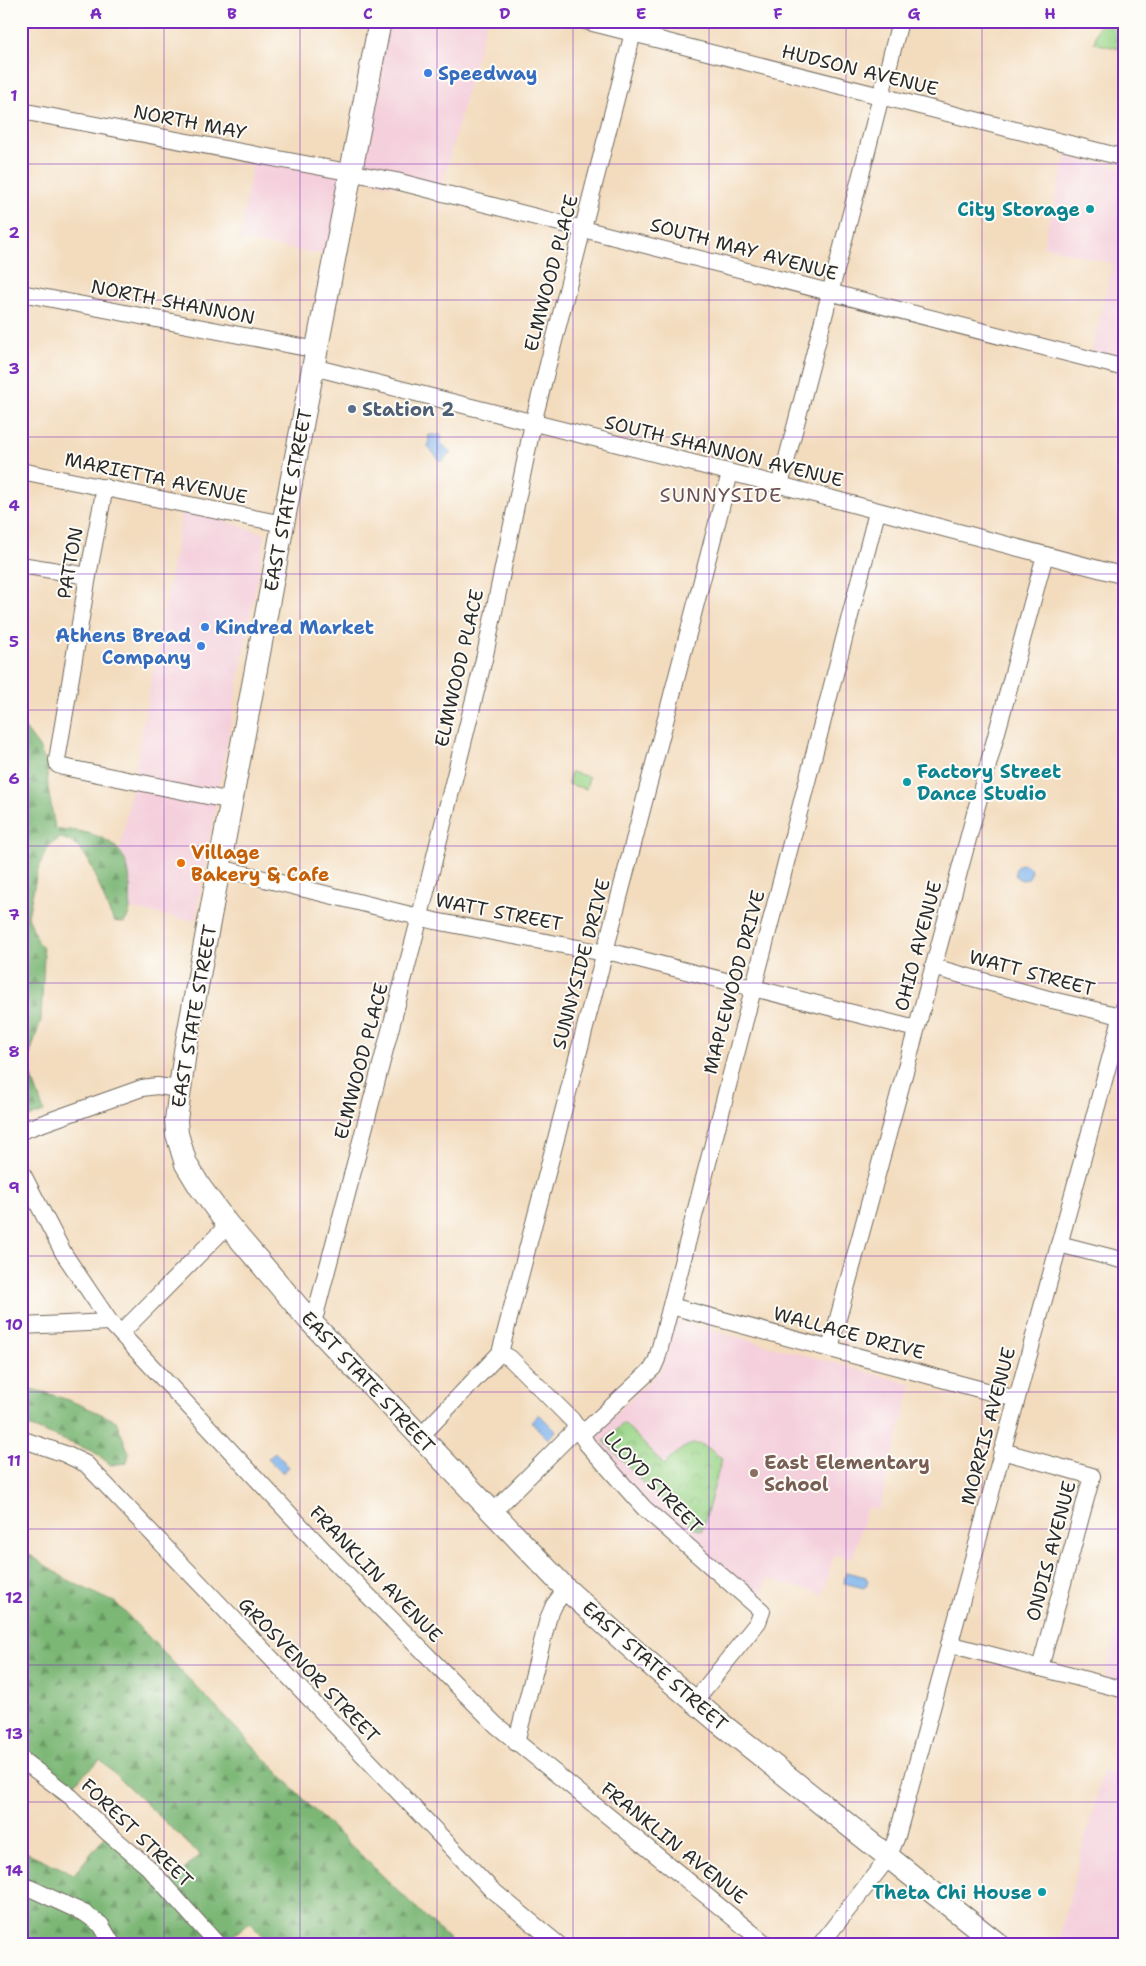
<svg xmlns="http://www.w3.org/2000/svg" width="1146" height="1966" font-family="'Shantell Sans',sans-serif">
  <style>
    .built { fill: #f4cfdc }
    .forest { fill: url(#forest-firs); stroke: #547150 }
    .park { fill: url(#park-crowns); stroke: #63805a }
    .pitch { fill: #9bd68a; stroke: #63805a }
    .water { fill: #7db2eb; stroke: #546e8b }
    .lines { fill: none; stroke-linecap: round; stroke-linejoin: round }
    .street-casing { stroke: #71695e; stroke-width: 18 }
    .secondary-casing { stroke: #71695e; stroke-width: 24 }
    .street { stroke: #fff; stroke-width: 16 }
    .secondary { stroke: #fff; stroke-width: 22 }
    .grid { fill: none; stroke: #7b2cbf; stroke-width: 1; stroke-opacity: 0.55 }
    .shop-dot { fill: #3f7fe0; stroke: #fdfcf7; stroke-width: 2 }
    .culture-dot { fill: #0f9aa8; stroke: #fdfcf7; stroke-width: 2 }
    .service-dot { fill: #5c6f8a; stroke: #fdfcf7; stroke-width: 2 }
    .food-dot { fill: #e8710a; stroke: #fdfcf7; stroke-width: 2 }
    .education-dot { fill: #8d6e63; stroke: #fdfcf7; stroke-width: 2 }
    .labels { text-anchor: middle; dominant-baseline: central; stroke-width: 4; stroke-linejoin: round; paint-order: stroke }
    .street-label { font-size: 19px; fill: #2b2b2b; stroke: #fdfcf7 }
    .shop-label { font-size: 19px; font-weight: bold; fill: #366cbe; stroke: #fdfcf7; text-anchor: start }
    .culture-label { font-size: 19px; font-weight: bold; fill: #0d838f; stroke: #fdfcf7; text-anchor: end }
    .service-label { font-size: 19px; font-weight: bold; fill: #4e5e75; stroke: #fdfcf7; text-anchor: start }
    .food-label { font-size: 19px; font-weight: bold; fill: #c56008; stroke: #fdfcf7; text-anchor: start }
    .education-label { font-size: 19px; font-weight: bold; fill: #785e54; stroke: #fdfcf7; text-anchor: start }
    .neighbourhood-label { font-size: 20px; letter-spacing: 1px; fill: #6a4f57; stroke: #fdfcf7 }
    .neatline { fill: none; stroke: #7b2cbf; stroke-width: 2 }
    .grid-label { font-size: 16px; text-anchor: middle; font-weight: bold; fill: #7b2cbf }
  </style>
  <defs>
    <pattern id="forest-firs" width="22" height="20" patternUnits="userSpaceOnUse" patternTransform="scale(1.25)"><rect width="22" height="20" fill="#7cb776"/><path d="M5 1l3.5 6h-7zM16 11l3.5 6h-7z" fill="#669561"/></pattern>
    <pattern id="park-crowns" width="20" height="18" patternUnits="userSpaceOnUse" patternTransform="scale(1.25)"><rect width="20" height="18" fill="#9bd68a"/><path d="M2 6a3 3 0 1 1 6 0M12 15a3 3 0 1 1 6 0" fill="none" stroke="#86b877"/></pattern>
  </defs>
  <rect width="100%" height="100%" fill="#fdfcf7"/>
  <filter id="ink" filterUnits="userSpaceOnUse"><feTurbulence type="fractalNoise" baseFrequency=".02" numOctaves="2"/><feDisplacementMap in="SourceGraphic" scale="10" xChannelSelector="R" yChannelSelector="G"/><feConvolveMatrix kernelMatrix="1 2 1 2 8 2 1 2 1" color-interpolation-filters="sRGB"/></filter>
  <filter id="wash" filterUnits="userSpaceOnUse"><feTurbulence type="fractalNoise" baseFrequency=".0096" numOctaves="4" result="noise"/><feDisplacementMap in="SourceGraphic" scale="20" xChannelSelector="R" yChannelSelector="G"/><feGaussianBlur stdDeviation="1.12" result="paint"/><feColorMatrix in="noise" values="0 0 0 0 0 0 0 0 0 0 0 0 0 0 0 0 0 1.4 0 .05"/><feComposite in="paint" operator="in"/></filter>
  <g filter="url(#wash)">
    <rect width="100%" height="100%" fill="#f3dcbe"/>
    <!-- built -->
    <g class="built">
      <path d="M380,21H486L439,196L359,178L343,258L239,240L253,160L354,176Z"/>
      <path d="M1066,155L1125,169V364L1091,354L1113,264L1043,246Z"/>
      <path d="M183,508L265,534L195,921L130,909V883L125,861L120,851Z"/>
      <path d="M674,1320L912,1384L879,1510L867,1507L853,1558L834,1555L823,1594L766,1579L762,1598L750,1599L663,1521L588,1440L660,1371Z"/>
      <path d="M1115,1633L1125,1635V1690L1103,1684Z"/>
      <path d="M1103,1771L1125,1776V1945H1057Z"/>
    </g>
    <!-- forest -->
    <g class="forest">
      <path d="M21,723L39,747L47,766L48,788L55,828C64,831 69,829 77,831C110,836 130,851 130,887C130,901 133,911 124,923L114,921C98,894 95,847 61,838L51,844L45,853L37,873L28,916L38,942L42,946L44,956L41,1020L27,1063L44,1112L21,1120Z"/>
      <path d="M21,1387C55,1393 85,1406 116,1421L129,1453L127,1463L111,1465L94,1452L21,1423Z"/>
      <path d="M21,1549L69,1581L116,1603L318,1814L455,1945H271L250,1922L221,1945H21V1850L74,1874L108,1833L167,1886L200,1855L100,1760L65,1792L21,1759V1717L31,1705L21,1698Z"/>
    </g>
    <!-- park -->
    <g class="park">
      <path d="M1100,21H1125V50L1094,43Z"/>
      <path d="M624,1423L664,1465C675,1455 688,1438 705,1446C711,1449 715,1455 722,1458L702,1531L694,1528L645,1485L604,1441Z"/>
    </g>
    <!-- pitch -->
    <path class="pitch" d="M571,772L589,777L586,789L568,784Z"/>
    <!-- water -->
    <g class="water">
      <path d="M429,435H442L441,443L451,453L441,462L428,447Z"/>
      <circle cx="1023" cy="872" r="8"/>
      <path d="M539,1414L556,1431L548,1439L531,1422Z"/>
      <path d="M275,1452L289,1467L282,1473L268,1459Z"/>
      <path d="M846,1572L866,1577V1579L868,1580L866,1586L865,1585L864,1588L844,1583Z"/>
    </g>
  </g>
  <g filter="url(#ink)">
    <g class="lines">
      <!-- street casing -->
      <g class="street-casing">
        <g id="street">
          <path d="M585,21L1125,158"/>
          <path d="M21,111L396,181L1125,368"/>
          <path d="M21,293L317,350"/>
          <path d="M313,367L780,485L1125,576"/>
          <path d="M21,471L283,524"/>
          <path d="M780,485L865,159L900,21"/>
          <path d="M105,487L88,576L57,760L58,765L63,767L232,801"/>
          <path d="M21,565L88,576"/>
          <path d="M220,868L435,921L594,951L615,953L916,1029"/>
          <path d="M933,967L1052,1000L1125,1017"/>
          <path d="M21,1131L142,1088L157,1086L179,1089"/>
          <path d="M21,1171L64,1254L110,1322L328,1555L496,1725L767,1945"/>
          <path d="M1059,1244L1125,1261"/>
          <path d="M671,1306L1016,1399"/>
          <path d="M309,1320L316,1313L317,1308L417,928L485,655L533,423L636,21"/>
          <path d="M21,1326L110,1322"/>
          <path d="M121,1333L228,1225"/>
          <path d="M830,1348L1045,555"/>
          <path d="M500,1353L510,1358L572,1420L587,1444L644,1508L762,1611L758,1622L694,1702"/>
          <path d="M582,1434L653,1368L657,1359L877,512"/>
          <path d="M420,1437L500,1353L730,473"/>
          <path d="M21,1439L65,1454L86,1464L491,1889L559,1945"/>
          <path d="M1002,1451L1092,1476L1040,1668"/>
          <path d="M493,1512L578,1427"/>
          <path d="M949,1644L1125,1690"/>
          <path d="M516,1743L548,1619L554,1605L566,1589"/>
          <path d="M21,1759L71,1797L108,1833L148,1867L218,1945"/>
          <path d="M21,1884L86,1914L101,1925L113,1945"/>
          <path d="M820,1945L888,1858L897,1836L1125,1004"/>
        </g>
      </g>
      <!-- secondary casing -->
      <g class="secondary-casing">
        <path id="secondary" d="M380,21L283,524L185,1051L176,1120L177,1134L186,1164L200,1187L228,1225L309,1320L566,1589L635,1651L720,1723L999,1945"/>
      </g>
      <!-- street -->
      <use href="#street" class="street"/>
      <!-- secondary -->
      <use href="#secondary" class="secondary"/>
    </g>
  </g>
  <!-- grid -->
  <path class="grid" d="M164,21V1945M300,21V1945M437,21V1945M573,21V1945M709,21V1945M846,21V1945M982,21V1945M21,164H1125M21,300H1125M21,437H1125M21,574H1125M21,710H1125M21,846H1125M21,983H1125M21,1120H1125M21,1256H1125M21,1392H1125M21,1529H1125M21,1665H1125M21,1802H1125"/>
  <!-- markers -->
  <g class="shop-dot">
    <circle cx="428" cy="73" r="5"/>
    <circle cx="205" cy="627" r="5"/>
    <circle cx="201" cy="646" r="5"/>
  </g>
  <g class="culture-dot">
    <circle cx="1090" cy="209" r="5"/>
    <circle cx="907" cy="782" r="5"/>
    <circle cx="1042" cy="1892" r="5"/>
  </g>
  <circle class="service-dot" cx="352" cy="409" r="5"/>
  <circle class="food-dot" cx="181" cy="863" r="5"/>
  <circle class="education-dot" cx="754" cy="1473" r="5"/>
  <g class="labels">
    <!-- street labels -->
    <g class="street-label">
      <text transform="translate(860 70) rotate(14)">HUDSON AVENUE</text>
      <text transform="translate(190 122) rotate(11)">NORTH MAY</text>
      <text transform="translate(744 249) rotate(15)">SOUTH MAY AVENUE</text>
      <text transform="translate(551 273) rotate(-75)">ELMWOOD PLACE</text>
      <text transform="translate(173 302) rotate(11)">NORTH SHANNON</text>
      <text transform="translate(724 451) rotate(14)">SOUTH SHANNON AVENUE</text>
      <text transform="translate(156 478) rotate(12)">MARIETTA AVENUE</text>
      <text transform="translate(288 500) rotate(-79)">EAST STATE STREET</text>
      <text transform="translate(70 563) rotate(-80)">PATTON</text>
      <text transform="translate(459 668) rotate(-77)">ELMWOOD PLACE</text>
      <text transform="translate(499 912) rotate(11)">WATT STREET</text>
      <text transform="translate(918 946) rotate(-75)">OHIO AVENUE</text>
      <text transform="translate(581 964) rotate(-75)">SUNNYSIDE DRIVE</text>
      <text transform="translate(1032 973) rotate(15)">WATT STREET</text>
      <text transform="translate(734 982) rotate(-75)">MAPLEWOOD DRIVE</text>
      <text transform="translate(194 1016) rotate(-80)">EAST STATE STREET</text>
      <text transform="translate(361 1061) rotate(-75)">ELMWOOD PLACE</text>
      <text transform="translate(849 1333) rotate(15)">WALLACE DRIVE</text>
      <text transform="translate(368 1382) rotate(47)">EAST STATE STREET</text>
      <text transform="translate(988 1426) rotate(-75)">MORRIS AVENUE</text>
      <text transform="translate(653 1482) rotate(46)">LLOYD STREET</text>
      <text transform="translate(1051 1551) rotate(-75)">ONDIS AVENUE</text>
      <text transform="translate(376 1574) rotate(46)">FRANKLIN AVENUE</text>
      <text transform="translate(655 1666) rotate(41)">EAST STATE STREET</text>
      <text transform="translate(309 1670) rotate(46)">GROSVENOR STREET</text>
      <text transform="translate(137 1833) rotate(44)">FOREST STREET</text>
      <text transform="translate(674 1843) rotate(39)">FRANKLIN AVENUE</text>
    </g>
    <!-- shop labels -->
    <g class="shop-label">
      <text x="438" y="73">Speedway</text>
      <text x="215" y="627">Kindred Market</text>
      <text x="191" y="635" text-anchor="end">Athens Bread<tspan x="191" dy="22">Company</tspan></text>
    </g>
    <!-- culture labels -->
    <g class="culture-label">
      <text x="1080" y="209">City Storage</text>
      <text x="917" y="771" text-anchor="start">Factory Street<tspan x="917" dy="22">Dance Studio</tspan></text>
      <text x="1032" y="1892">Theta Chi House</text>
    </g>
    <!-- service labels -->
    <g class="service-label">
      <text x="362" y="409">Station 2</text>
    </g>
    <!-- food labels -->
    <g class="food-label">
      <text x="191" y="852">Village<tspan x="191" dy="22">Bakery &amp; Cafe</tspan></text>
    </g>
    <!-- education labels -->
    <g class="education-label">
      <text x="764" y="1462">East Elementary<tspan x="764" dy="22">School</tspan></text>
    </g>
    <!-- neighbourhood labels -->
    <g class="neighbourhood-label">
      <text x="721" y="495">SUNNYSIDE</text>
    </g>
  </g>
  <!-- margin -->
  <rect width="1146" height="1966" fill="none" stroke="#fdfcf7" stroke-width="55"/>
  <rect x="28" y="28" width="1090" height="1910" class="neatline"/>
  <g class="grid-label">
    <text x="96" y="19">A</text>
    <text x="232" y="19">B</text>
    <text x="368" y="19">C</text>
    <text x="505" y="19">D</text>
    <text x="641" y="19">E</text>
    <text x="778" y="19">F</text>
    <text x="914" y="19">G</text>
    <text x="1050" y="19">H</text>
    <text x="14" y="101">1</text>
    <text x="14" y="238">2</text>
    <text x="14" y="374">3</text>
    <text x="14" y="511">4</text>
    <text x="14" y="647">5</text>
    <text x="14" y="784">6</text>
    <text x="14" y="920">7</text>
    <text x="14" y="1057">8</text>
    <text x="14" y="1193">9</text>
    <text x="14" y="1330">10</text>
    <text x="14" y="1466">11</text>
    <text x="14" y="1603">12</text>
    <text x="14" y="1739">13</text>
    <text x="14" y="1876">14</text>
  </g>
</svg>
